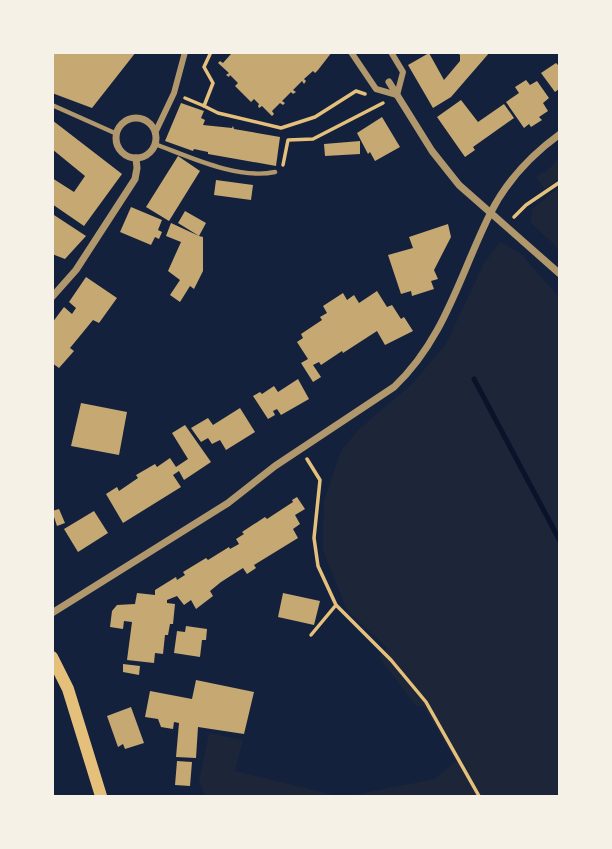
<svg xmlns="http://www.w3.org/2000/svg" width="612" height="849" font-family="Jost,sans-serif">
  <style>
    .green { fill: #1d2539 }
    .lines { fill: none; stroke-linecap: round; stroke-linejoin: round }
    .stream { stroke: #0b132b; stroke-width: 5 }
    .building { fill: #c6a872 }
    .path { stroke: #e5c07b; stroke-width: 3.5 }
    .service { stroke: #b1986c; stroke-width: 4.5 }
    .pedestrian { stroke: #b1986c; stroke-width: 6 }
    .minor { stroke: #b1986c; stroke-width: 7 }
    .secondary { stroke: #e5c07b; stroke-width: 12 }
  </style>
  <rect width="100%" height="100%" fill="#14213d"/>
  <!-- green -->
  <g class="green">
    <path d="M559,159V178L545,189L536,177L542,172L544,174Z"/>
    <path d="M559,188V249L531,223L532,209Z"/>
    <path d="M500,242L520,253L559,297V796H348L435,779L456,761L423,706H416L379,657L387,648L347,610L323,550L324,501L341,451L358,430L412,384L446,344L483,265Z"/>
    <path d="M209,733L243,740L235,771L338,796H205L199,782Z"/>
  </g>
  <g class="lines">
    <!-- stream -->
    <path class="stream" d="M474,379L560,541"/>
  </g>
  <!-- building -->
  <g class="building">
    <path d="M52,52H136L92,108L52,93Z"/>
    <path d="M230,52H332L318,70L315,73L313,71L304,79L306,81L304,84L302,81L293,90L296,92L293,94L291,92L282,101L285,103L283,105L280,103L272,111L274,114L272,116L262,106L259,108L258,106L259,104L254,99L251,102L235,86L238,83L230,75L229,77L226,75L229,73L218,63L220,61L223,63L231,54Z"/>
    <path d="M457,52H490L451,97L433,108L408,65L429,53L444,80L460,61V55Z"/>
    <path d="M556,63L559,66V89L555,92L541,73Z"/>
    <path d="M526,80L530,85L537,81L549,98L543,103L548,111L539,117L542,120L531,127L529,124L524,128L506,102L519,93L515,87Z"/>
    <path d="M461,100L478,122L504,104L514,118L473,147L475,150L465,157L437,117Z"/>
    <path d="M181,103L204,111L201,118L205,120L203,125L232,128L233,126L234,129L280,137L276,166L208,154V152L194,149L193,151L165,141Z"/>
    <path d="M382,117L400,147L375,161L370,152L368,154L357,133Z"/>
    <path d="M52,120L122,174L84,226L52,204V178L74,192L85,176L52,149Z"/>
    <path d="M360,141V154L325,156L324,144Z"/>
    <path d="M178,156L200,171L169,221L146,207Z"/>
    <path d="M216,180L253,185L251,200L214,195Z"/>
    <path d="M131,207L162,220L158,230L162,232L159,239L155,237L151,245L120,232Z"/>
    <path d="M185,211L206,223L199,236L203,237V271L194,289L190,286L180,302L170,295L180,280L168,271L181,242L166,236L171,223L199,236L178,223Z"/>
    <path d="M54,215L86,236L65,259L52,254Z"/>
    <path d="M448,224L451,237L434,270L438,279L431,281L434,289L412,296L411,291L401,294L388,255L413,248L409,237Z"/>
    <path d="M86,277L117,298L99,323L93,320L70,348L74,351L59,368L52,363V323L64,307L72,314L76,308L69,302Z"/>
    <path d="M377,291L387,307L392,305L401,319L404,317L413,331L385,345L377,331L343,353L342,351L321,365L319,362L313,365L321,377L313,382L301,363L308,359L297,342L303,338L301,334L322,320L320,317L327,313L323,306L343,293L347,300L354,295L359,303Z"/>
    <path d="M298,379L309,399L281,415L277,409L273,411L275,415L268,419L253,396L260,392L262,394L274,386L278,392Z"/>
    <path d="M81,403L127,412L119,455L71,446Z"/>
    <path d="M240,408L255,432L226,450L220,440L212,444L208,438L201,442L191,428L208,418L213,425Z"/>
    <path d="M185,425L211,462L184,480L179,471L173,475L181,487L123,523L106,494L117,487L119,491L138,478L136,475L155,464L157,467L170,458L176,467L188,459L172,433Z"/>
    <path d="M297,497L305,509L295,515L300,524L293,529L298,538L254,565L256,568L247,574L243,568L221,582L210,591L213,596L196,609L191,600L184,605L177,596L167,600V603L175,604L173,624H170L168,635H165L163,654L155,653L154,663L127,660L132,622L124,621L123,629L110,627L112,611L117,605L135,604L137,593L155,595V590L176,577L177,580L185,575L183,572L206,558L208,560L229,547L230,549L239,544L236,539L244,534L242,532L265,517L267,519L293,502L292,500Z"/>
    <path d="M59,509L65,523L57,526L52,511Z"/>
    <path d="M94,511L108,533L78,552L64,529Z"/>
    <path d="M283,593L320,601L314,625L278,617Z"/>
    <path d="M186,626L207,629L206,640H202L200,657L174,653L177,631L185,632Z"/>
    <path d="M123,664L140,666L139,675L123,672Z"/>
    <path d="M196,680L254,692L244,734L198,727L196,758L176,757L179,723L174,722L173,729L161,727L158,719L145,717L150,691L192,699Z"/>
    <path d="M131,707L144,743L125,749L123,744L118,747L107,716Z"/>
    <path d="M177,761L192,762L190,786L175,785Z"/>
  </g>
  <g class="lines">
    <!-- path -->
    <g class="path">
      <path d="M211,52L204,67L213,83L204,106L218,113L281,128L315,117L356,91L365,94"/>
      <path d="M185,98L204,106"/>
      <path d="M283,165L288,140L313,139L383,103"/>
      <path d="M514,217L526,205L560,182"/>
      <path d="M307,459L320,480L314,538L318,566L336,605L391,660L426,702L479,796"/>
      <path d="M311,635L336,605"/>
    </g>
    <!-- service -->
    <g class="service">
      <path d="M52,105L117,134"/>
      <path d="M155,144C190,157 238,180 275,172"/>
    </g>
    <!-- pedestrian -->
    <g class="pedestrian">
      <path d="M351,52L376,89L397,95L403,72L391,52"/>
      <path d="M155,133L174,93L185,52"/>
    </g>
    <!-- minor -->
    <g class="minor">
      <path d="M389,82L432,151L459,185L560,274"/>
      <circle cx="136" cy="138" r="20"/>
      <path d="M52,297L76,270L135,179L137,168L136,158"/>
      <path d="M52,613L228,503L275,466L394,387C445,339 460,274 490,214C506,182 531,155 560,134"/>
    </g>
    <!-- secondary -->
    <path class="secondary" d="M52,657L68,689L101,796"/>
  </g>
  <!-- border -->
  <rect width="612" height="849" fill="none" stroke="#f6f1e7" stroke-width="108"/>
</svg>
